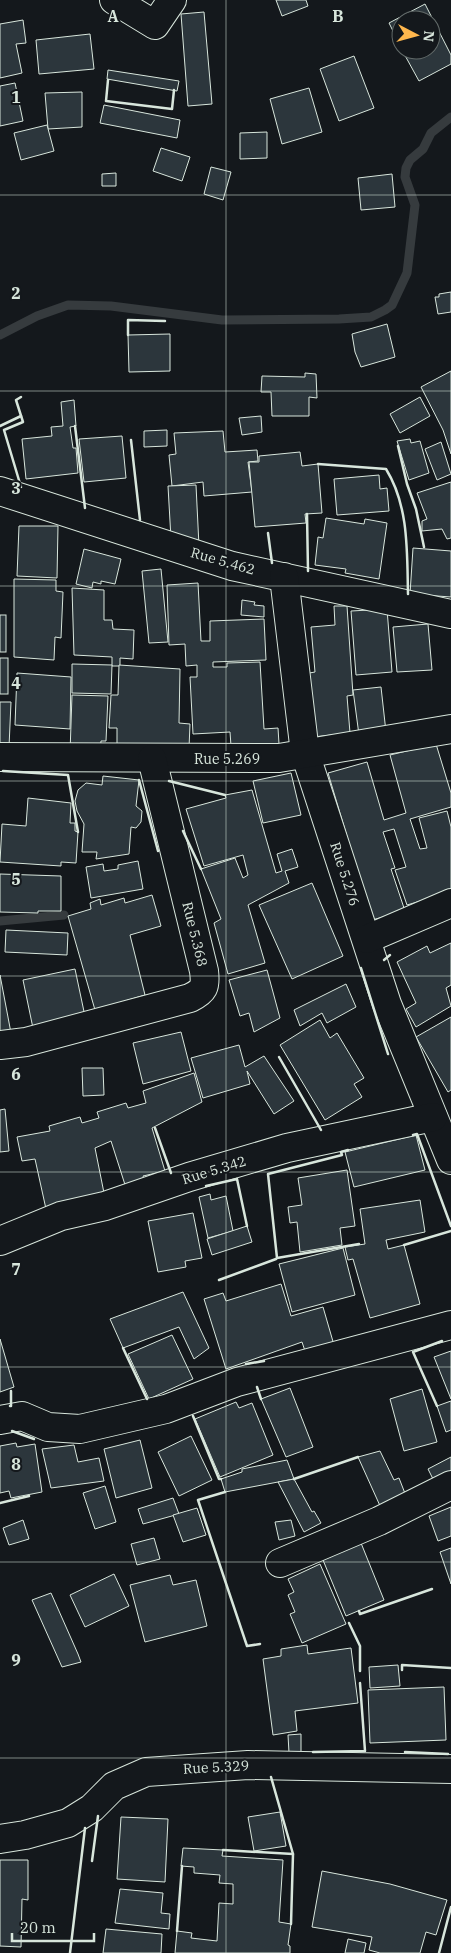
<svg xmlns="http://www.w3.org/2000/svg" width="451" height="1953" font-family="'IBM Plex Serif',serif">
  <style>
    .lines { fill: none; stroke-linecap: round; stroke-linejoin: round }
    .stream { stroke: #363b3e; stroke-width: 9 }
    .building { fill: #2c363c; stroke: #d8e6dc }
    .minor-casing { stroke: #d8e6dc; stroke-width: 30 }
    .minor { stroke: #14181c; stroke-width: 28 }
    .wall { stroke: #d8e6dc; stroke-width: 2.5 }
    .grid { fill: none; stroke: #d8e6dc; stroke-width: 1; stroke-opacity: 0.55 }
    .labels { text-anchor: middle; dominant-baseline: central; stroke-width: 4; stroke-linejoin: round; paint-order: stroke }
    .street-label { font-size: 14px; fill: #d8e6dc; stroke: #14181c }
    .grid-label { font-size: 16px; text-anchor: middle; font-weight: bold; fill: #d8e6dc; stroke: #14181c; stroke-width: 4; stroke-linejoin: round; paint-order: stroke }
  </style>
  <rect width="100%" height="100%" fill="#14181c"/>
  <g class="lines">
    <!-- stream -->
    <g class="stream">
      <path d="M0,335L37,316L68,305L111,306L222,320L339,319L371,317L385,310L392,305L407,273L415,205L405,177L406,168L410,160L423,149L431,133L451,117"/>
      <path d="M0,921L64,915"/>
    </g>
  </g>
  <!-- building -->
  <g class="building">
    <path d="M276,0H306L308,6L282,16Z"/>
    <path d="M425,4L451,55V64L419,81L402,50H431V20H401V47L389,23Z"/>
    <path d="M204,12L212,104L188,106L181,14Z"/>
    <path d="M23,20L26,43L16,44L22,73L0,78V24Z"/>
    <path d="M90,34L94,69L39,74L36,40Z"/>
    <path d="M354,56L374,108L339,121L320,69Z"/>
    <path d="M108,70L179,81L177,91L107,79Z"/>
    <path d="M15,83L23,121L0,126V86Z"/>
    <path d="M309,88L322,132L282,144L270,99Z"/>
    <path d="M82,92V127L48,129L45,93Z"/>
    <path d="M104,105L180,120L177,138L100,123Z"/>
    <path d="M47,125L54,151L21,160L14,133Z"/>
    <path d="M267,132V158L240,159V133Z"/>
    <path d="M161,148L190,157L182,181L153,171Z"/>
    <path d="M211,167L231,172L223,200L204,194Z"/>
    <path d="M116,173V186H102V174Z"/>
    <path d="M392,174L395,207L361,210L358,178Z"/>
    <path d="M451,292V312L438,314L435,297H439V294Z"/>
    <path d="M387,324L395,357L361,367L355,352L352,334Z"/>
    <path d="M170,334V371L129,372L128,335Z"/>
    <path d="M451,371V454L443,430L421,387Z"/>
    <path d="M305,373L316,374L317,398L309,397V416H272L271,392H261L262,376L305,377Z"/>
    <path d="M420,397L430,416L400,433L390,414Z"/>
    <path d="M74,400L76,426L70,427L73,448H76L78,473L26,479L22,439L52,436L51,427L63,426L61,402Z"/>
    <path d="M261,416L262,432L242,435L239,418Z"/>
    <path d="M167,430V446L144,447V431Z"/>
    <path d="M223,431L225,452L257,450L258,461L248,462L252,492L204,496L203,482L172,486L169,455L176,454L174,433Z"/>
    <path d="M122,436L126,478L84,482L79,439Z"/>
    <path d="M410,439L411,443L420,441L429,473L409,480L397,441Z"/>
    <path d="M441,442L451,474L437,480L425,449Z"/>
    <path d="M300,452L302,466L318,464L322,513L305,514L306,523L255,527L249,462H259V456Z"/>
    <path d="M379,475L380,489L387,488L389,511L337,515L334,479Z"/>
    <path d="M451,482V538L447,539L442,529L422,531V521L427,519L417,493Z"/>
    <path d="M196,485L199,546L171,539L168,486Z"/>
    <path d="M326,518L364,524L365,519L387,523L379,579L345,573L346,569L315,565L318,537L323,538Z"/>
    <path d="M19,526H58L57,578L17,576Z"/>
    <path d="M413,548L451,551V597L410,594Z"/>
    <path d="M84,549L121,559L115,584L101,581V584L93,582L92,588L76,584Z"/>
    <path d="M161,569L168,642L149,643L142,571Z"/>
    <path d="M14,579L56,580V591L63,592L61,638L55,637L54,660L14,657Z"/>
    <path d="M198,583L201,641H210V621L264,619L266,660L213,662V667H227V663L260,662L264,729L278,728L279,744L231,746L230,732L193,734L190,677H197V665L186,666L185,644L169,645L167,585Z"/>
    <path d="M72,588L104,590V620H112L113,629L134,630L133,659L120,658V666H112V657L74,655Z"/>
    <path d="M242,600L255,602L254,605L264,606V617L241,615Z"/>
    <path d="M334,606H347L353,695L347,696L350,733L313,737L298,675L315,672L311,627L335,625Z"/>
    <path d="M387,609L392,672L356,675L351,611Z"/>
    <rect x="0" y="615" width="6" height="37"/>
    <path d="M428,624L432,670L397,672L393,627Z"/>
    <rect x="0" y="658" width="8" height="36"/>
    <path d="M72,664L112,665L111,694L72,693Z"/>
    <path d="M119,665L180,669L179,723L190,724L189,748L117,746V728H109L111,695H118Z"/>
    <path d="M17,673L71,677L70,729L15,725Z"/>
    <path d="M381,687L386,732L359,735L353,690Z"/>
    <path d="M72,695L108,696L106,741H101L100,753H70Z"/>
    <path d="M0,702H11L9,747H0Z"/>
    <path d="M436,744L451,793V807L410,819L420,849L427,848L419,818L447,811L451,827V895L434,897L407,905L395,870L406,867L394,829L383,832L395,868L391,869L405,911L372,920L328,773L367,762L384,820L406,813L390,755Z"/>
    <path d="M291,773L301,815L263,823L253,781Z"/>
    <path d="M103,776L139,780L136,806L142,811L141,822L136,828L131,827L129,854L96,859L97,852H82L84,824L77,811L75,801L78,790L86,783L102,785Z"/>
    <path d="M252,790L276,873L282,871L277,854L292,849L298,867L285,871L289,883L248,905L265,963L228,974L214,923L221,919L201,869L235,858L243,878L248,875L243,855L204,866L186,809L226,798L225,795Z"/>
    <path d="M28,798L71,803L70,823H75V831L78,832L76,863L61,862V866L0,862L2,824L26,826Z"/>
    <path d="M138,861L143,889L91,898L86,867L103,864L104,871L118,869V865Z"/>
    <path d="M0,874L61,876V911H38V913L0,912Z"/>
    <path d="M312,883L343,956L292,979L259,905Z"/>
    <path d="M152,895L161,926L130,935L145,995L95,1010L68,916L91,909L90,903L100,899L101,905L124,898L125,903Z"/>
    <path d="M6,930L68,933L67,955L5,952Z"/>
    <path d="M451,943V985L446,988L451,1006L416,1027L406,1009L416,1003L397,962L427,946L430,953Z"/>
    <path d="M75,969L86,1021L34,1033L23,980Z"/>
    <path d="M267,970L280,1018L254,1032L249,1013L240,1016L229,980Z"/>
    <path d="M0,975L11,1033L0,1035Z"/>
    <path d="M346,984L356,1007L327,1023L322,1013L300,1026L294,1010Z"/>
    <path d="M451,1017V1090L448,1092L416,1037Z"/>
    <path d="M320,1020L330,1038L337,1033L364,1078L354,1084L362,1097L325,1120L280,1045Z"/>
    <path d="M181,1032L191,1071L143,1084L133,1043Z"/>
    <path d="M239,1045L245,1067L264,1056L294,1101L274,1114L247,1071L250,1084L203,1098L191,1058Z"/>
    <path d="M82,1068H103L104,1095L83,1096Z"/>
    <path d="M194,1073L202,1102L152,1128L165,1171L143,1176L146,1185L127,1191L111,1141L95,1148L105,1198L46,1209L35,1159L22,1161L17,1137L50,1131L49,1126L80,1117L82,1123L99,1118L97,1112L126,1103L128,1108L146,1103L143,1091Z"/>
    <path d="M5,1109L9,1151L0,1152V1110Z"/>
    <path d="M416,1135L425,1170L354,1187L345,1152Z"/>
    <path d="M347,1170L355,1226L340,1228L342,1245L300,1252L297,1222L290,1223L288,1207L302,1205L298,1178Z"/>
    <path d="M210,1194L211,1200L226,1196L233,1231L208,1238L199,1197Z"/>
    <path d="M420,1200L425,1232L386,1240L388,1249L404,1245L420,1304L370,1318L353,1259L348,1260L345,1247L365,1244L360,1209Z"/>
    <path d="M193,1213L202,1258L185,1261L186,1267L158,1272L148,1221Z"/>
    <path d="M247,1226L252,1242L212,1255L207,1239Z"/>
    <path d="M343,1248L355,1295L292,1312L279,1264Z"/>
    <path d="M281,1284L291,1316L323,1307L334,1345L306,1354L302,1342L226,1369L204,1299L223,1293L226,1301Z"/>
    <path d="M183,1292L209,1348L194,1359L179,1327L123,1348L110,1319Z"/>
    <path d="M172,1335L193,1379L149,1399L128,1354Z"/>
    <path d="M0,1339L14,1387L0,1392Z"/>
    <path d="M451,1351V1399L434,1357Z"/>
    <path d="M290,1388L313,1447L286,1457L261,1399Z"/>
    <path d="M422,1389L437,1442L404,1451L390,1399Z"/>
    <path d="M451,1401V1430L446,1432L437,1406Z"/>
    <path d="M236,1402L239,1408L252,1403L273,1455L220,1477L195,1419Z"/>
    <path d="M191,1436L212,1480L179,1496L158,1452Z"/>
    <path d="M140,1440L152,1488L116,1498L104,1449Z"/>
    <path d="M16,1443L17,1447L35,1444L42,1492L11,1498L9,1491L0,1493V1446Z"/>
    <path d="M74,1445L78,1462L99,1458L104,1481L51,1488L42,1449Z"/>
    <path d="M380,1451L394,1480L399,1478L406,1496L381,1508L358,1457Z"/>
    <path d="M451,1457V1475L435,1483L428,1469Z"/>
    <path d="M287,1460L294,1479L225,1492L221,1479L242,1472V1469Z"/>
    <path d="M294,1479L312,1512L314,1511L321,1523L304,1532L278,1482Z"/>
    <path d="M105,1486L116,1522L95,1529L83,1493Z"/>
    <path d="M173,1498L179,1514L143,1524L138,1509Z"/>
    <path d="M451,1507V1536L438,1541L429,1516Z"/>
    <path d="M197,1508L206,1535L183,1542L173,1515Z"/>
    <path d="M23,1520L29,1539L9,1545L3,1528Z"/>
    <path d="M291,1520L295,1536L279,1540L275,1522Z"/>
    <path d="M154,1538L160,1559L137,1565L131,1544Z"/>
    <path d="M361,1543L384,1600L346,1616L323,1560Z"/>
    <path d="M451,1548V1584L440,1552Z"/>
    <path d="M320,1564L346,1624L302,1643L290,1614L295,1612L288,1595L294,1592L288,1579Z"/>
    <path d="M114,1574L129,1606L85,1627L70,1595Z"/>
    <path d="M170,1575L173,1585L196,1580L207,1626L145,1642L130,1585Z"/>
    <path d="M51,1593L78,1654L81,1662L62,1667L32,1600Z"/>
    <path d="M307,1645L308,1654L351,1648L358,1703L295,1711L297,1731L273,1735L263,1659L281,1656V1649Z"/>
    <path d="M398,1665L400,1686L370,1688L369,1667Z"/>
    <path d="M444,1687L446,1740L370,1743L368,1690Z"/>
    <path d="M301,1734V1753H289L288,1735Z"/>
    <path d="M280,1812L286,1846L254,1851L248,1817Z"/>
    <path d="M121,1817L168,1819L165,1882L117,1879Z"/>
    <path d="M183,1848L223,1850L222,1856L283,1860L279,1922L291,1924L288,1945L290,1946V1953H175L177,1931L192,1933L191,1938L217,1941L219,1903L233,1904V1884L219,1883L220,1875L194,1873V1867L181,1866Z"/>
    <path d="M0,1860H28V1900L22,1899L21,1947L0,1946Z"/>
    <path d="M322,1871L390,1884L447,1900L436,1935L426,1932L420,1953H380L369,1950L372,1937L312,1927Z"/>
    <path d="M120,1889L163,1893L161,1913L170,1914L169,1929L115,1923Z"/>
    <path d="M106,1929L162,1934L161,1953H103Z"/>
    <path d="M348,1939L366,1943L364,1953H345Z"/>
  </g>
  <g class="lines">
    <!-- minor casing -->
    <g class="minor-casing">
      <g id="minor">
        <path d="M114,0L155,25L172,0"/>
        <path d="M0,491L232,566L451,614"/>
        <path d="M284,577L305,753L387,1004L451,1160"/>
        <path d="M0,757L279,758L451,729"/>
        <path d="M367,939L451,903"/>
        <path d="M0,1045L26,1042L190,998C204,991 206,987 204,971L152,759"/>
        <path d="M0,1241L61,1216L105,1206L189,1177L287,1148L433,1117"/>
        <path d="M0,1420L22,1416L48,1427L80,1429L166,1409L237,1382L451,1325"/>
        <path d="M280,1563L379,1521L451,1485"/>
        <path d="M0,1839L25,1835L68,1823L92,1808L114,1786L146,1772L248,1765L451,1769"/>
      </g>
    </g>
    <!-- minor -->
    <use href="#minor" class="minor"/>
    <!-- wall -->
    <g class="wall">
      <path d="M108,80L106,101L172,109L174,90"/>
      <path d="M128,335V320L165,321"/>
      <path d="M21,397L16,400L23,422L4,430L21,487"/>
      <path d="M0,426L21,416"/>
      <path d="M75,426L85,508"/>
      <path d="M131,440L140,520"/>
      <path d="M398,446L407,484L416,509L424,547"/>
      <path d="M318,464L386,469C409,506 407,552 408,594"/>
      <path d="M307,514L308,571"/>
      <path d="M268,533L272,563"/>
      <path d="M3,771L68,775L78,832"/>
      <path d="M139,780L158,851"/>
      <path d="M169,781L225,795"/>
      <path d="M183,831L201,869"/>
      <path d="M384,960L390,955"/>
      <path d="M361,968L388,1054"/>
      <path d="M279,1057L321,1130"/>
      <path d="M155,1128L171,1173"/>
      <path d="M413,1135L417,1134L451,1226"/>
      <path d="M348,1150L341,1152L342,1155L268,1174L277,1258L359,1244"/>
      <path d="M206,1186L237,1179L247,1226"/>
      <path d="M404,1245L451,1231"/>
      <path d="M219,1280L276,1259"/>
      <path d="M123,1348L147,1399"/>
      <path d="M246,1364L264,1361"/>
      <path d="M257,1387L261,1399"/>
      <path d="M10,1406H11V1391"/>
      <path d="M437,1406L413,1352L442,1341"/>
      <path d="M193,1416L219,1479H221"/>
      <path d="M12,1431L34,1439"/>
      <path d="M294,1479L358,1457"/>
      <path d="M225,1492L198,1500L247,1646L260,1644"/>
      <path d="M0,1503L29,1496"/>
      <path d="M359,1611L360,1614L432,1589"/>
      <path d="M349,1623L360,1646V1671"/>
      <path d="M402,1670V1665L451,1668"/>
      <path d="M313,1752L365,1751L360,1683"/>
      <path d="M405,1752L448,1754"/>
      <path d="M271,1777L293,1854L291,1924"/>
      <path d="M223,1850L293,1854"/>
      <path d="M92,1861L98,1816"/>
      <path d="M177,1931L182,1866"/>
      <path d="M70,1953L85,1828"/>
      <path d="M439,1953L451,1907"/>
    </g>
  </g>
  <!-- grid -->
  <path class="grid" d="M226,0V1953M0,195H451M0,391H451M0,586H451M0,781H451M0,976H451M0,1172H451M0,1367H451M0,1562H451M0,1758H451"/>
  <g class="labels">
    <!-- street labels -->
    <g class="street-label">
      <text transform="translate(223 561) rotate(16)">Rue 5.462</text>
      <text x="227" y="759">Rue 5.269</text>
      <text transform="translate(345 874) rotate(72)">Rue 5.276</text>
      <text transform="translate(195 934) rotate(76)">Rue 5.368</text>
      <text transform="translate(214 1170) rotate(-17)">Rue 5.342</text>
      <text transform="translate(216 1767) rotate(-3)">Rue 5.329</text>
    </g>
  </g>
  <g class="grid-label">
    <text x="113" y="22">A</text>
    <text x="338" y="22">B</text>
    <text x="16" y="103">1</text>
    <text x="16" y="299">2</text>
    <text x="16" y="494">3</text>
    <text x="16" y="689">4</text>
    <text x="16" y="885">5</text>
    <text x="16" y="1080">6</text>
    <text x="16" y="1275">7</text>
    <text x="16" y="1470">8</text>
    <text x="16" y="1666">9</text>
  </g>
  <!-- north arrow -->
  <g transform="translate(416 35) rotate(96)"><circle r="24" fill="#14181c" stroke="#626a69"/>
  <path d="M0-4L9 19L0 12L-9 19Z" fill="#ffb74d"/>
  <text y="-8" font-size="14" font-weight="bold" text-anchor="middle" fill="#d8e6dc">N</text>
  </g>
  <!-- scale -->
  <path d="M12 1933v8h82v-8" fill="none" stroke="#d8e6dc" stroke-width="2.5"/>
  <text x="20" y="1933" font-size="15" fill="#d8e6dc" stroke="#14181c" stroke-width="4" paint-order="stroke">20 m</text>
</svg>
